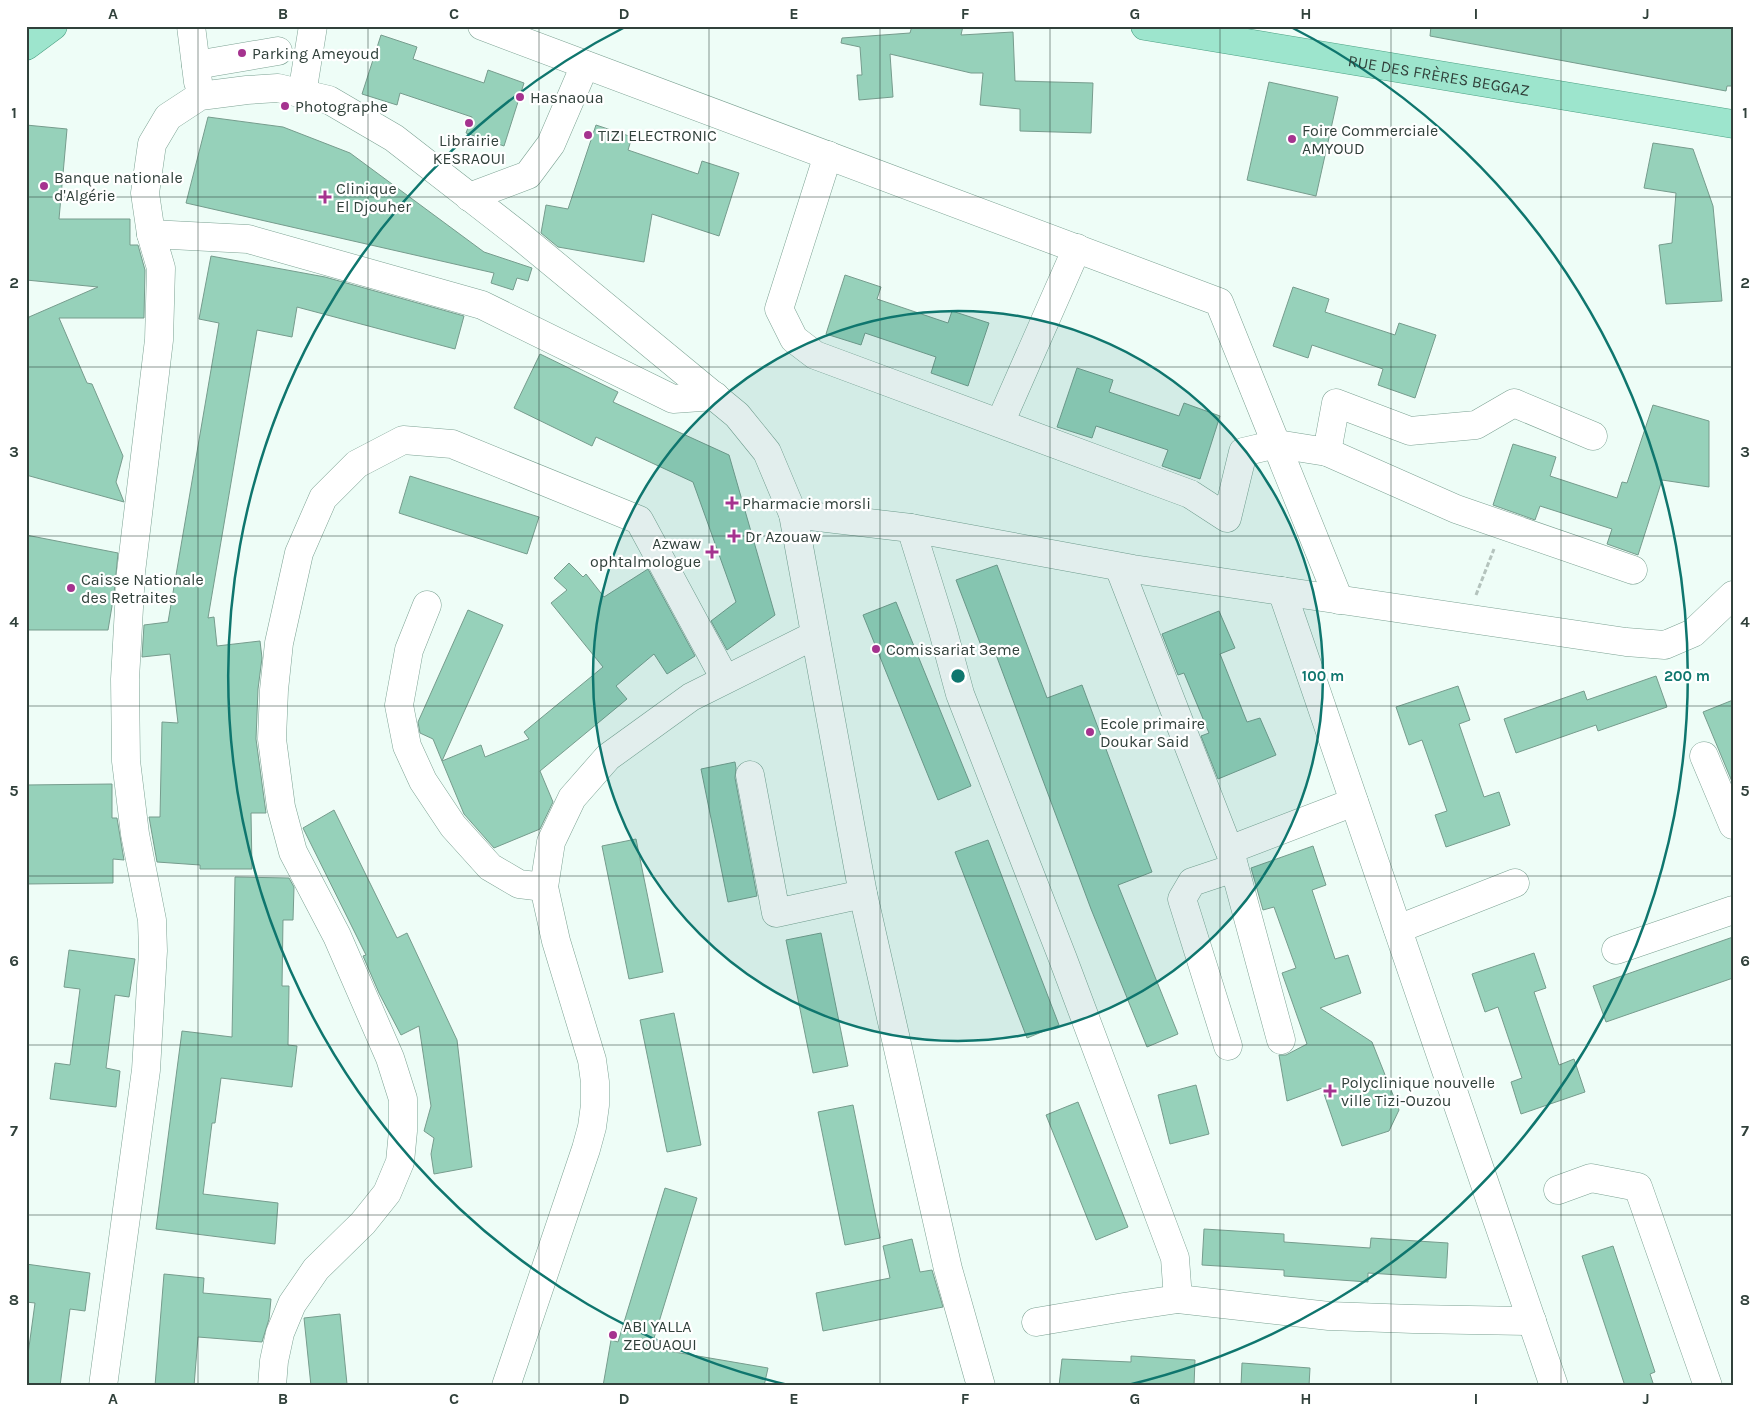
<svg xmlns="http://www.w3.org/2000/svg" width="1759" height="1412" font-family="Karla,sans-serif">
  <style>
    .building { fill: #96d1ba; stroke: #769c8d }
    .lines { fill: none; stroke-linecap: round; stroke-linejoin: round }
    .minor-casing { stroke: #7ca293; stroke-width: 29 }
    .major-casing { stroke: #4da184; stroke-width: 29 }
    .path { stroke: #b4c3bd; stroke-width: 3; stroke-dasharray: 5 2.5; stroke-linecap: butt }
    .minor { stroke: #fff; stroke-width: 28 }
    .major { stroke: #9de5cd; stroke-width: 28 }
    .grid { fill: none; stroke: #31413b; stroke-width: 1; stroke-opacity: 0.55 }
    .ring { fill: none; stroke: #0f766e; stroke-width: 2.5 }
    .poi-dot { fill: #a5338f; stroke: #fff; stroke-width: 2 }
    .labels { text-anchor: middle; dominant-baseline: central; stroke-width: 4.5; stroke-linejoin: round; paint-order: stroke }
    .poi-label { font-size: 16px; fill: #31413b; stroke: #fff; text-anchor: start }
    .street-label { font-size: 16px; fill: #31413b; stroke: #fff }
    .centre { fill: #0f766e; stroke: #fff; stroke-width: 2.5 }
    .ring-label { font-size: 15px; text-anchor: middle; font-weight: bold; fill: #0f766e; stroke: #fff; stroke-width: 4.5; stroke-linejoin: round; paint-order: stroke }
    .neatline { fill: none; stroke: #31413b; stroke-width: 2 }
    .grid-label { font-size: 16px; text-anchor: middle; font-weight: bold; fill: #31413b }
  </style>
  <rect width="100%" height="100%" fill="#eefdf7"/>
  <!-- building -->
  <g class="building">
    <path d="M912,26H963L961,35L1013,32L1015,81L1093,83L1091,133L1020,131V109L980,105L983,73H971L890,54L893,97L859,100L857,75H862L860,47L841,43L842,38L910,33Z"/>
    <path d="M1431,26H1733V86H1727L1726,91L1430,36Z"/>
    <path d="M381,35L417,47L413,59L484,83L488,70L524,83L504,146L466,133L472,117L400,93L397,105L362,94Z"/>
    <path d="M1269,82L1338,97L1316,196L1247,180Z"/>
    <path d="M208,117L283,127L350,153L484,252L532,268L528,281L517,278L513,290L491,283L494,273L186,203Z"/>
    <path d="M26,125L67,129L59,219H130V245H138L145,270L144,318H59L87,383L92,384L123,456L116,482L124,502L26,475V330L29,317L98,287L26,280Z"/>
    <path d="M596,125L632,137L628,150L698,174L702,161L739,173L719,236L652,214L644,262L558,247L541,233L546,205L568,209Z"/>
    <path d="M1653,143L1693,149L1713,206L1722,301L1666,304L1659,245L1672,243L1676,193L1644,188Z"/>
    <path d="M211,256L325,277L464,316L455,349L297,307L292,337L257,330L208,618L214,617L217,646L260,641L262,658L258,689L256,739L266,813H251L252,869H200V865L157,862L149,817H160L162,722L178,723L170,654L142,657L144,625L168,622L219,323L199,319Z"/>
    <path d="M845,275L881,287L877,299L948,323L952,311L989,323L968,386L931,373L936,357L865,333L861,345L826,334Z"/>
    <path d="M1293,287L1329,299L1325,312L1395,335L1399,323L1436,335L1415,398L1378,385L1383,369L1312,345L1308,358L1273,346Z"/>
    <path d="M540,354L618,392L613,402L729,455L775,615L727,650L711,621L736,602L693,482L596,437L592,446L514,408Z"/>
    <path d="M1077,368L1113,380L1109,392L1179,416L1184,403L1220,416L1200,479L1162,466L1168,450L1096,426L1092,438L1057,427Z"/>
    <path d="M1653,405L1709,421V487L1662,480L1638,555L1607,544L1612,529L1540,506L1535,520L1493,505L1513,444L1556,457L1550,476L1617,498L1622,482L1627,483Z"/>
    <path d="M410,476L539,517L527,554L399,513Z"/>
    <path d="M26,535L118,553L114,594L108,630H29L26,621Z"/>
    <path d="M569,563L583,577L586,574L604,597L648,569L695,656L667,674L654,654L616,686L627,699L540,771L553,802L540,829L494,848L464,814L442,761L481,745L485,757L529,739L524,732L603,667L551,603L567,590L554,578Z"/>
    <path d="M997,565L1047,698L1082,685L1152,872L1118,885L1178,1034L1147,1047L1091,909L995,652L985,656L956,580Z"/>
    <path d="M896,602L971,786L938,800L863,615Z"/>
    <path d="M468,610L503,625L442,761L433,739L420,733L418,722Z"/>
    <path d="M1219,611L1235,648L1220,654L1247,722L1260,718L1276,755L1218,779L1201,736L1209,733L1184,673L1178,675L1162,634Z"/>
    <path d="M1656,676L1667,707L1598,731L1596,725L1516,753L1504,719L1584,691L1587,700Z"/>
    <path d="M1458,686L1470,720L1459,724L1484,797L1499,792L1510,825L1446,847L1435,815L1447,811L1422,740L1409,745L1396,707Z"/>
    <path d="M1733,700V784L1703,712Z"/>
    <path d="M735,762L736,768L735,778L757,896L728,902L701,769Z"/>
    <path d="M112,784V818H117L124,860L113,859V883L26,884V785Z"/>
    <path d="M334,810L397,938L407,933L457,1040L472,1167L434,1174L431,1154L434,1138L424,1131L431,1106L419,1026L401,1035L379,993L363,956L366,955L303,828Z"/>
    <path d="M636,839L663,972L629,979L602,846Z"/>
    <path d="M988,840L1059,1025L1027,1038L955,852Z"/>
    <path d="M1313,846L1326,885L1312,890L1335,959L1348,955L1361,993L1320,1008L1372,1042L1399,1110L1389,1131L1342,1146L1322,1088L1287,1101L1279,1055H1286L1307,1044L1282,973L1296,968L1274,907L1263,910L1251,868Z"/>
    <path d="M235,877L289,878L294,887L293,920H283L282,986H289L288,1045L297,1046L292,1087L221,1078L215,1123H212L203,1194L278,1203L275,1244L156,1229L182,1031L232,1037Z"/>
    <path d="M821,933L848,1066L813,1073L786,940Z"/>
    <path d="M1733,937V978L1606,1022L1593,986Z"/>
    <path d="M69,950L135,959L129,997L115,995L106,1068L120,1071L116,1107L50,1099L55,1063L70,1065L80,989L64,987Z"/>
    <path d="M1534,953L1546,988L1534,992L1559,1065L1574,1059L1585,1092L1521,1114L1511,1082L1522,1078L1498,1007L1485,1012L1472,974Z"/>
    <path d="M674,1013L701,1145L667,1152L640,1020Z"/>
    <path d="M1196,1085L1209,1134L1170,1144L1158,1095Z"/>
    <path d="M1078,1102L1128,1227L1096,1240L1046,1115Z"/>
    <path d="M853,1105L880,1238L845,1245L818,1112Z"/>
    <path d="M665,1188L697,1198L651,1348L768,1368L764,1386H603L611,1340L618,1342Z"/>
    <path d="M1204,1229L1284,1234V1242L1370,1248L1371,1238L1448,1243L1446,1278L1368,1273V1282L1284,1276V1270L1202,1265Z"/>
    <path d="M912,1239L920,1272L932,1270L943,1307L823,1331L816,1293L890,1278L883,1246Z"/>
    <path d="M1613,1246L1655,1372L1650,1374L1654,1386H1625L1582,1256Z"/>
    <path d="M26,1264L90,1273L85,1311L70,1309L60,1386H26V1369L35,1303L26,1302Z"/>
    <path d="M164,1274L204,1278L203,1293L271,1299L269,1319L262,1342L198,1337L194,1386H155Z"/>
    <path d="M340,1314L347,1384L311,1386L304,1318Z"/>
    <path d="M1131,1356L1195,1360L1194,1386H1059L1062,1359L1131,1362Z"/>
    <path d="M1242,1363L1310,1368L1309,1386H1241Z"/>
  </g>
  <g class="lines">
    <!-- minor casing -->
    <g class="minor-casing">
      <g id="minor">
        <path d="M191,26L198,82"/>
        <path d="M482,26L1219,302L1339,600"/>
        <path d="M196,65L278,51"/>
        <path d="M302,94L313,26"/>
        <path d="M828,155L779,309L794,339L815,355L1190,494L1227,518L1243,452L1277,444L1327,452L1336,403L1410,431L1476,425L1514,403L1593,436"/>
        <path d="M469,197L528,175L551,144L585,65"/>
        <path d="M151,234L248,239L482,305L673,399L715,396"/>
        <path d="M1000,423L1077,248"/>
        <path d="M1327,452L1456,509L1633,570"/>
        <path d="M793,514L863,894L948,1269L981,1386"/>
        <path d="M911,528L943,631L960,694L1063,959L1175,1258L1178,1299"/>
        <path d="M1119,567L1229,850L1354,802"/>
        <path d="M1282,591L1554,1386"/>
        <path d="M427,605L409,650L399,705L407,746L423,781L453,826L490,867L519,884L544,887"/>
        <path d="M1704,756L1733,825"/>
        <path d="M750,775L776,913L863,894"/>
        <path d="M1230,851L1281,1040"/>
        <path d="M1398,929L1515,883"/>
        <path d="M1616,950L1733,910"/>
        <path d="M1228,1046L1182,899L1192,882L1234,868"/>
        <path d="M1558,1190L1591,1178L1638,1187L1708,1386"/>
        <path d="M1036,1322L1124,1307L1178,1299L1329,1316L1413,1319L1532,1321"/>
        <path d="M103,1386L146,1070L153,951L152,920L135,834L126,761L125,679L131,572L159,340L161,268L151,234L145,193L152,144L168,117L200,96L247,90L278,88L329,100L394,138L520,236L737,415L767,452L793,514L911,528L1133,569L1626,642L1665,645L1693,633L1733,595"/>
        <path d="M272,1386L274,1361L280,1333L292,1304L316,1269L363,1223L387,1193L400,1162L403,1131V1099L390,1058L337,936L293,852L281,807L272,739L274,690L279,643L299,553L323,498L357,464L403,440L452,444L639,520L725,679"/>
        <path d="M506,1386L586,1149L592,1127L595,1105V1082L592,1060L556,941L544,887L551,842L572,798L608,757L691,697L815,635"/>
      </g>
    </g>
    <!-- major casing -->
    <g class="major-casing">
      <g id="major">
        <path id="s1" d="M1145,26L1733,124"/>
        <path d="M26,46L53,26"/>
      </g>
    </g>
    <!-- path -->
    <path class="path" d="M1476,595L1494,549"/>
    <!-- minor -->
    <use href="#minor" class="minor"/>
    <!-- major -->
    <use href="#major" class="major"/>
  </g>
  <!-- grid -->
  <path class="grid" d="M198,26V1386M368,26V1386M539,26V1386M709,26V1386M880,26V1386M1050,26V1386M1220,26V1386M1391,26V1386M1561,26V1386M26,197H1733M26,367H1733M26,536H1733M26,706H1733M26,876H1733M26,1045H1733M26,1215H1733"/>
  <!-- distance rings -->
  <circle cx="958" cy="676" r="365" fill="#0f766e" fill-opacity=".12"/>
  <g class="ring">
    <circle cx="958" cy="676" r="365"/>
    <path d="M788 1385A729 729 0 0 1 627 26M1289 26A729 729 0 0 1 1128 1385"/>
  </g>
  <!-- markers -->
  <g class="poi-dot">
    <circle cx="242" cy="53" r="5"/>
    <circle cx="520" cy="97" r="5"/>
    <circle cx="285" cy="106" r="5"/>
    <circle cx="469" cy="123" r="5"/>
    <circle cx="588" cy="135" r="5"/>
    <circle cx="1292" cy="139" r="5"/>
    <circle cx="44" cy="186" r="5"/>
    <path d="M322.5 189.5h5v5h5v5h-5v5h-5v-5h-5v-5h5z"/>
    <path d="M729.5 495.5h5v5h5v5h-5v5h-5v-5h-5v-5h5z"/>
    <path d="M731.5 528.5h5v5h5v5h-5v5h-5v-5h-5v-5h5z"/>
    <path d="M709.5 544.5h5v5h5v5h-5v5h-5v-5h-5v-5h5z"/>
    <circle cx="71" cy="588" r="5"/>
    <circle cx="876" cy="649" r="5"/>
    <circle cx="1090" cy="732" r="5"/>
    <path d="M1327.5 1083.5h5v5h5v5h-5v5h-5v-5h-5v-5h5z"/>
    <circle cx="613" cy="1335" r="5"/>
  </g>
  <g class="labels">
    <!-- poi labels -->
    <g class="poi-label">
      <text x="252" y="53">Parking Ameyoud</text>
      <text x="530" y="97">Hasnaoua</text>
      <text x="295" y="106">Photographe</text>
      <text x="1302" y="130">Foire Commerciale<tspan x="1302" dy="18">AMYOUD</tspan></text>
      <text x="598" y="135">TIZI ELECTRONIC</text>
      <text x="469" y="140" text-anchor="middle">Librairie<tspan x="469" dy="18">KESRAOUI</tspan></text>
      <text x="54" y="177">Banque nationale<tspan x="54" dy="18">d'Algérie</tspan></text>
      <text x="336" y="188">Clinique<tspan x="336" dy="18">El Djouher</tspan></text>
      <text x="742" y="503">Pharmacie morsli</text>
      <text x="745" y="536">Dr Azouaw</text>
      <text x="701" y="543" text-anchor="end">Azwaw<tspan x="701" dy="18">ophtalmologue</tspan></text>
      <text x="81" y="579">Caisse Nationale<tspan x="81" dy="18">des Retraites</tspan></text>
      <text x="886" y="649">Comissariat 3eme</text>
      <text x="1100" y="723">Ecole primaire<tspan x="1100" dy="18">Doukar Said</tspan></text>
      <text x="1341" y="1082">Polyclinique nouvelle<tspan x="1341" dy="18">ville Tizi-Ouzou</tspan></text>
      <text x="623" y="1326">ABI YALLA<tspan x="623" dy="18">ZEOUAOUI</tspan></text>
    </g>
    <!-- street labels -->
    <g class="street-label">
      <text stroke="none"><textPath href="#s1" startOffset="298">RUE DES FRÈRES BEGGAZ</textPath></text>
    </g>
  </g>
  <circle cx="958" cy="676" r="8" class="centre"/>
  <g class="ring-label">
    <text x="1323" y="681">100 m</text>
    <text x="1687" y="681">200 m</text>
  </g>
  <!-- border -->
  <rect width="1759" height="1412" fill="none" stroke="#ffffff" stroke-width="55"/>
  <rect x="28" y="28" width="1704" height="1356" class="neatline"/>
  <g class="grid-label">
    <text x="113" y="19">A</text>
    <text x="283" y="19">B</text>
    <text x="454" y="19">C</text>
    <text x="624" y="19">D</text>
    <text x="794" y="19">E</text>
    <text x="965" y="19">F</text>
    <text x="1135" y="19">G</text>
    <text x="1306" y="19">H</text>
    <text x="1476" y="19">I</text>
    <text x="1646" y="19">J</text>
    <text x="14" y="118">1</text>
    <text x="1745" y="118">1</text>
    <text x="14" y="288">2</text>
    <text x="1745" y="288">2</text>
    <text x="14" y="457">3</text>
    <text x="1745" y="457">3</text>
    <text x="14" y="627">4</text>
    <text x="1745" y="627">4</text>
    <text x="14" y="796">5</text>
    <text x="1745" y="796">5</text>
    <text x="14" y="966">6</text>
    <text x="1745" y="966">6</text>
    <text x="14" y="1136">7</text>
    <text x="1745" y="1136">7</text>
    <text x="14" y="1305">8</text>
    <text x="1745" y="1305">8</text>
    <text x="113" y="1404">A</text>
    <text x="283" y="1404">B</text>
    <text x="454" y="1404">C</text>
    <text x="624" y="1404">D</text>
    <text x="794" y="1404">E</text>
    <text x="965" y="1404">F</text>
    <text x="1135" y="1404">G</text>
    <text x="1306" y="1404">H</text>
    <text x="1476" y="1404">I</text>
    <text x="1646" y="1404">J</text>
  </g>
</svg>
